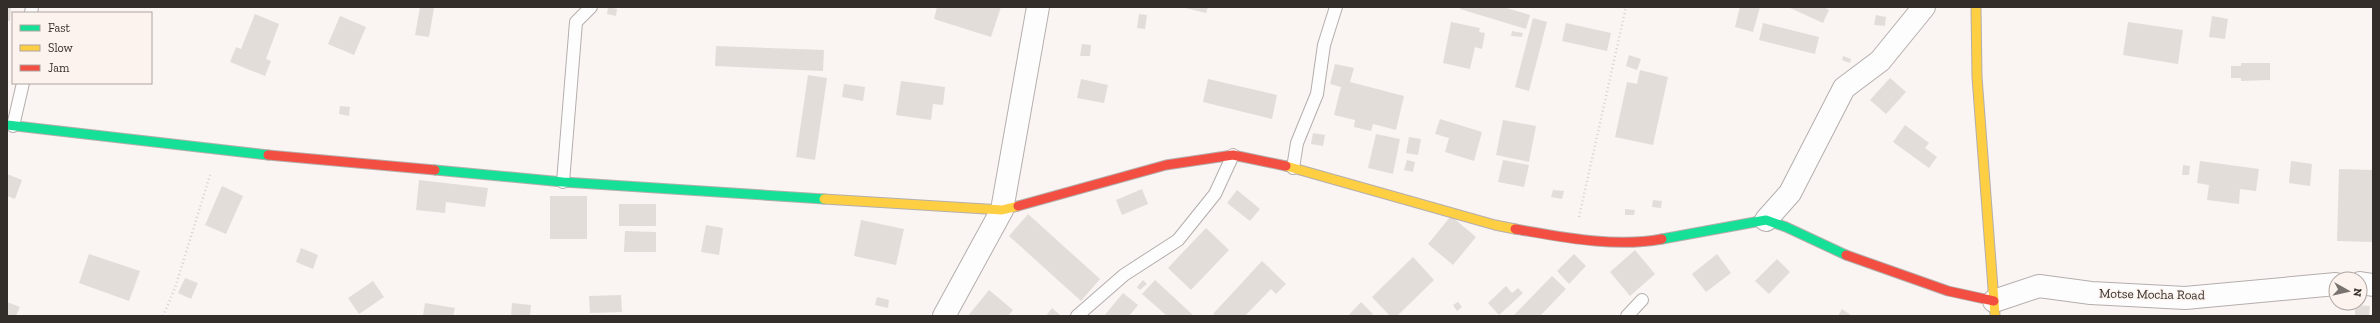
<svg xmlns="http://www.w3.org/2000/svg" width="2380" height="323" font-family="'Zilla Slab',serif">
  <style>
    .building { fill: #e3ddda }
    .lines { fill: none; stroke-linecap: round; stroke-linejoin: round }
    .lane-casing { stroke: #b4aeac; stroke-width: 14 }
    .street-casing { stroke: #b4aeac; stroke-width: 24 }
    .fast-casing { stroke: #b4aeac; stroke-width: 11 }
    .slow-casing { stroke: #b4aeac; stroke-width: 11 }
    .jam-casing { stroke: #b4aeac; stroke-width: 11 }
    .path { stroke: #d4d3d1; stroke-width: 2.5; stroke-dasharray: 1 3; stroke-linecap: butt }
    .lane { stroke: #fefdfd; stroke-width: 12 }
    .street { stroke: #fefdfd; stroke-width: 22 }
    .fast { stroke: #16e098; stroke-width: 9 }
    .slow { stroke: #ffcf43; stroke-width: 9 }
    .jam { stroke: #f24e42; stroke-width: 9 }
    .labels { text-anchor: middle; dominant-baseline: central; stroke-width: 3; stroke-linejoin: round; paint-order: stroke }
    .street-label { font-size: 13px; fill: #342e2a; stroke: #fdf3ee }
  </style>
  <rect width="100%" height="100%" fill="#faf4f2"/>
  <!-- building -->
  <g class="building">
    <path d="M7,7H11L10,21H7Z"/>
    <path d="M420,7L434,8L429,37L415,35Z"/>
    <path d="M608,7L617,9L616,16L607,14Z"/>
    <path d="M937,7H1001L991,37L934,19Z"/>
    <path d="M1181,7H1208L1206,13Z"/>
    <path d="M1461,7H1503L1530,15L1526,29L1460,9Z"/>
    <path d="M1740,7H1760L1753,32L1735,27Z"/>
    <path d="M1788,7H1824L1829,10L1823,23Z"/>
    <path d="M255,14L279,24L266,59L271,61L265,76L230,62L236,47L241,49Z"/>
    <path d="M1139,14L1147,15L1145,29L1137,28Z"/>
    <path d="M1876,15L1886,17L1885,26L1874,25Z"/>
    <path d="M340,16L366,27L354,55L328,44Z"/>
    <path d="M2212,16L2228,19L2225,39L2209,37Z"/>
    <path d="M1533,18L1547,22L1529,91L1515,87Z"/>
    <path d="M1451,22L1480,28L1479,32L1485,33L1482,49L1475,47L1470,69L1443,63Z"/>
    <path d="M2128,22L2183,30L2178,64L2123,55Z"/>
    <path d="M1566,23L1611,33L1607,51L1562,41Z"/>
    <path d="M1763,23L1819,37L1815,54L1759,40Z"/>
    <path d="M1512,31L1523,33L1522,37L1511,36Z"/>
    <path d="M1082,44L1091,45L1090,56H1080Z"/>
    <path d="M716,46L824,50L823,71L715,66Z"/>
    <path d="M1629,55L1641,59L1637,70L1626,66Z"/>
    <path d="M1843,56L1851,59L1850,63L1842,60Z"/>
    <path d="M2241,63H2270V80L2241,81V78H2231V66H2241Z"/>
    <path d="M1335,64L1354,68L1350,82L1404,96L1396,130L1373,124L1371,131L1354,127L1355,120L1334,115L1341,87L1330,84Z"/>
    <path d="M1640,70L1668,77L1653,145L1615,137L1627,82L1637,84Z"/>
    <path d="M808,75L827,78L815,160L796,157Z"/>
    <path d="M1890,78L1906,92L1886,114L1870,100Z"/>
    <path d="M1081,79L1108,85L1104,103L1077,98Z"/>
    <path d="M1208,79L1277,95L1272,119L1203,102Z"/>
    <path d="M901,81L945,87L943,105L933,104L931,120L896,115Z"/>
    <path d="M844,84L865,87L863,101L842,97Z"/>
    <path d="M340,106L350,107L349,116L339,114Z"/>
    <path d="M1440,119L1482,132L1474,161L1445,152L1449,138L1435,134Z"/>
    <path d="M1503,120L1536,126L1529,162L1496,155Z"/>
    <path d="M1905,125L1929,143L1925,148L1937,157L1929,168L1893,142Z"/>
    <path d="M1313,133L1325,135L1323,146L1311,144Z"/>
    <path d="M1376,134L1400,139L1393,174L1368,168Z"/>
    <path d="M1409,137L1421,139L1418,155L1406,153Z"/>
    <path d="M1407,160L1415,162L1413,172L1404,170Z"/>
    <path d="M1503,160L1529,165L1524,187L1498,182Z"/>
    <path d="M2200,161L2259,169L2256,191L2240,189L2239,204L2207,200L2209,185L2197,183Z"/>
    <path d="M2291,161L2312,164L2310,186L2289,183Z"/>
    <path d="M2183,165L2190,166L2189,175H2182Z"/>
    <path d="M2339,169L2373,170V242L2337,241Z"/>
    <path d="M7,174L22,180L15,199L7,196Z"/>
    <path d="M419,180L488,188L485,207L446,202L445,213L416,210Z"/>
    <path d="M222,186L243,196L226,234L205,225Z"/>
    <path d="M1142,189L1148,204L1122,215L1116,200Z"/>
    <path d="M1237,190L1260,209L1250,221L1227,203Z"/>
    <path d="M1553,190L1564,191L1562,199L1551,197Z"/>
    <rect x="550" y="196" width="37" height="43"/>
    <path d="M1653,200L1662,201L1661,208L1652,207Z"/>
    <rect x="619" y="204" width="37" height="22"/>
    <path d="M1625,209L1635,210L1634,215H1625Z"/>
    <path d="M1028,214L1100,279L1081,301L1009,236Z"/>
    <path d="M1451,216L1476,237L1453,265L1428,244Z"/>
    <path d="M861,220L904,229L896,265L854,256Z"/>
    <path d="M706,225L723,228L719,255L701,252Z"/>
    <path d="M1206,228L1229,250L1191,290L1168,268Z"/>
    <path d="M625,231L656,232V252H624Z"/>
    <path d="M301,248L318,255L313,269L296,262Z"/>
    <path d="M1635,250L1655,274L1630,296L1610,272Z"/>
    <path d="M89,254L140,271L129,301L79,283Z"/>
    <path d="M1574,254L1586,266L1569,284L1557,271Z"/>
    <path d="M1717,254L1731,273L1706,292L1692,274Z"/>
    <path d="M1413,257L1434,280L1397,316H1390L1372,297Z"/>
    <path d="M1777,259L1790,272L1769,294L1755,281Z"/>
    <path d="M1262,261L1286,284L1276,294L1271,289L1245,316H1215L1213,314Z"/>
    <path d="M1552,276L1566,289L1540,316H1513Z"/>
    <path d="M185,278L198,283L191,299L178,293Z"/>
    <path d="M1143,280L1147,284L1140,290L1137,287Z"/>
    <path d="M1155,280L1194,316H1167L1142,294Z"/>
    <path d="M373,281L384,297L359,314L348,298Z"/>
    <path d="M1506,286L1512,293L1518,288L1523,293L1499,315L1488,303Z"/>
    <path d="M989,290L1013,310L1008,316H968Z"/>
    <path d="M1123,293L1138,305L1129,316H1104Z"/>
    <path d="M621,295L622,312L590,313L589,296Z"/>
    <path d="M877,297L889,300L888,308L875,305Z"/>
    <path d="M7,302L20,307L16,316H7Z"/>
    <path d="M1361,302L1373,314L1370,316H1348Z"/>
    <path d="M1458,302L1462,307L1457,311L1453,305Z"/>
    <path d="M425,303L455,308L453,316H423Z"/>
    <path d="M512,303L531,305L530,316H511Z"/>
    <path d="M2355,305L2370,306L2369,316H2355Z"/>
    <path d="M1052,308L1060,315L1059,316H1046Z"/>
    <path d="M1842,309L1852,316H1838Z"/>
  </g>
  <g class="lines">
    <!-- lane casing -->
    <g class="lane-casing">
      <g id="lane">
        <path d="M31,13L32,7"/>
        <path d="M13,126L23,83"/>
        <path d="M1293,168L1297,143L1317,94L1324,45L1336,7"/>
        <path d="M563,182L576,22L591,7"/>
        <path d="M1077,316L1124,275L1178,240L1215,194L1233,155"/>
        <path d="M1627,316L1642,300"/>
      </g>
    </g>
    <!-- street casing -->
    <g class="street-casing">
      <g id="street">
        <path d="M1766,220L1790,193L1844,88L1880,61L1924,7"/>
        <path d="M2360,283L2373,285"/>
        <path d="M1994,301L2039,286L2091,293L2185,298L2336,284"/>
        <path d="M944,316L1002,210L1038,7"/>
      </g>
    </g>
    <!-- fast casing -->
    <g class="fast-casing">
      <g id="fast">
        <path d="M7,125L268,155"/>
        <path d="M435,170L563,182L824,199"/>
        <path d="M1662,239L1766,220L1786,227L1846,255"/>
      </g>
    </g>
    <!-- slow casing -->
    <g class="slow-casing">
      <g id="slow">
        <path d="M1976,7L1977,77L1995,315"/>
        <path d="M1286,166L1495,225L1515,229"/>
        <path d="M824,199L1002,210L1018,206"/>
      </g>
    </g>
    <!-- jam casing -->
    <g class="jam-casing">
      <g id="jam">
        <path d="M268,155L435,170"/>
        <path d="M1018,206L1166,165L1233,155L1286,166"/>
        <path d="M1515,229C1562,237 1614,248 1662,239"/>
        <path d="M1846,255L1948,291L1994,301"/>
      </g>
    </g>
    <!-- path -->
    <g class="path">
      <path d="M1579,217L1626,7"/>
      <path d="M163,316L175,288L211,172"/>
    </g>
    <!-- lane -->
    <use href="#lane" class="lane"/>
    <!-- street -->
    <use href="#street" class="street"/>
    <!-- fast -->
    <use href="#fast" class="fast"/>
    <!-- slow -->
    <use href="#slow" class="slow"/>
    <!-- jam -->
    <use href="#jam" class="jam"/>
  </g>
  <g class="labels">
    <!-- street labels -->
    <g class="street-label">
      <text transform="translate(2152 294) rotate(1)">Motse Mocha Road</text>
    </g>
  </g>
  <!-- border -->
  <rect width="2380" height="323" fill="none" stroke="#342e2a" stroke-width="16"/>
  <!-- legend -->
  <rect x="12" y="12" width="140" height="72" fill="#fdf3ee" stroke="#ada4a0"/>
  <rect x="20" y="25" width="20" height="6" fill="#16e098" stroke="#ada4a0"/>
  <text x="48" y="32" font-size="12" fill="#342e2a">Fast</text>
  <rect x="20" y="45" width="20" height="6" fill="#ffcf43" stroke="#ada4a0"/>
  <text x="48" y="52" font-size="12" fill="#342e2a">Slow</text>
  <rect x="20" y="65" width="20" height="6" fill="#f24e42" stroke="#ada4a0"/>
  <text x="48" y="72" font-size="12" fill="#342e2a">Jam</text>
  <!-- north arrow -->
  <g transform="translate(2348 291) rotate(98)"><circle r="19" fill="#fdf3ee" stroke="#ada4a0"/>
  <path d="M0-3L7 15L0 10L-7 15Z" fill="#797370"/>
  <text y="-6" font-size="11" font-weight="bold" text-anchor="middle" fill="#342e2a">N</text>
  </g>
</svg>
